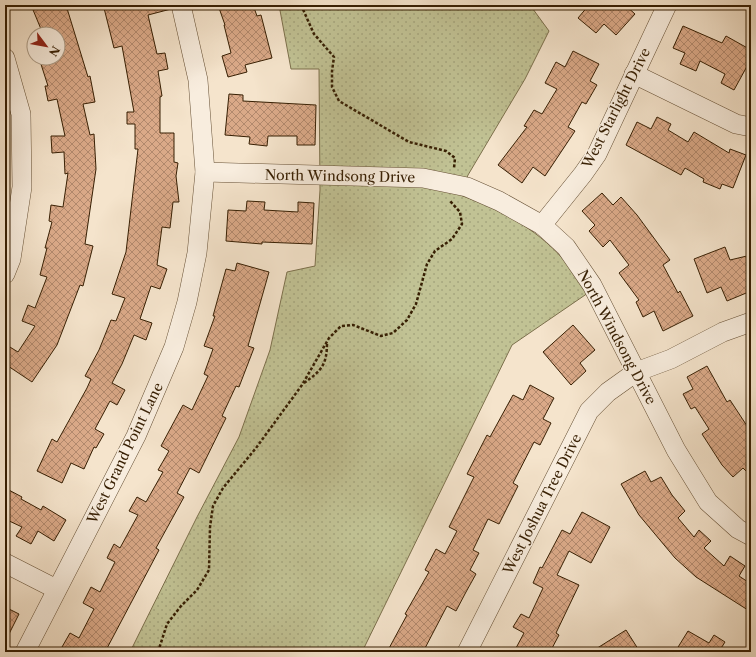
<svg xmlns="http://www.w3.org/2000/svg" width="756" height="657" font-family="'Libre Caslon Text',serif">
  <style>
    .grass { fill: url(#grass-dots); stroke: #7c704c }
    .building { fill: url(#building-cross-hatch); stroke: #371f03 }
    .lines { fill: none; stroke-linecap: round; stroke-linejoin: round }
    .minor-casing { stroke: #665035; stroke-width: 20 }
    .path { stroke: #371f03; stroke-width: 2.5; stroke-dasharray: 3 2; stroke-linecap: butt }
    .minor { stroke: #f8edde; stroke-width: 19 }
    .labels { text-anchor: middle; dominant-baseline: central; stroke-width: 3; stroke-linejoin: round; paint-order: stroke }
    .street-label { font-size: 14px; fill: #371f03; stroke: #f8edde }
  </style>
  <defs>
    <pattern id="grass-dots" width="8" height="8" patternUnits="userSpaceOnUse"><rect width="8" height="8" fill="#c1c294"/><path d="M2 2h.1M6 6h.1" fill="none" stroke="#a6a67e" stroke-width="1.8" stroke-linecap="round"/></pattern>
    <pattern id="building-cross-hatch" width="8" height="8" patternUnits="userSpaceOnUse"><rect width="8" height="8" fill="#daa988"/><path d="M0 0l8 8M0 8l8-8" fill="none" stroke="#b2896d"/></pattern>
  </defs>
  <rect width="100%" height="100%" fill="#f5e4cc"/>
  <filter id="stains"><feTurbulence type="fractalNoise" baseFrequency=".005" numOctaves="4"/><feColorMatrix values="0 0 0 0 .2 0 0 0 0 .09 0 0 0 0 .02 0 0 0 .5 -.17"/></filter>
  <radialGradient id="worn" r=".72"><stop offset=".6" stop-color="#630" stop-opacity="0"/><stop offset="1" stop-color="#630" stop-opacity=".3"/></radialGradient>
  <!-- grass -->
  <path class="grass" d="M279,5H530L549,31L525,79L468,175L460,195C497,208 536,228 563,259C572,269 580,282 588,293L512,345L362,652H130L197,517L239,437L270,350L287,272L315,266L320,190L319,69H291Z"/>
  <!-- building -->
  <g class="building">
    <path d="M31,5H66L88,77L90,76L95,102L83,104L90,135L94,134L96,169L85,244L93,246L83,286L80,285L57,345L32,382L5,364V344L18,352L35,326L22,321L28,305L35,308L47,277L40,275L47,248H45L52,222L49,221L51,205L63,207L68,173L65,174L64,152L52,153L51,136H65L57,99L48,101L45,86H48L39,58H58V34H43Z"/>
    <path d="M115,5H170L171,9L148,15L157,54L165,53L168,69L158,71L162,96L160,97V133H174V162L178,163L176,176L179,202H173L170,228L162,227L157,265L167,269L160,289L151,286L140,319L152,323L146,340L134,335L122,364L112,383L125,390L117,405L110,401L95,429L104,434L96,448L94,447L84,469L71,463L62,483L37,471L52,439L57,442L87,388L91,379L85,376L99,350L111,320L116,321L125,298L112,294L126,252L138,149H135V124H127V112H134L122,46L114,48L104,8Z"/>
    <path d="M218,5H253L257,16L261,15L272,58L245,65L247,72L228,77L222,56L231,53L224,25H225Z"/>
    <path d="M589,5H625L635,14L616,35L604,24L596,33L578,18Z"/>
    <path d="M683,26L722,43L726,36L751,50V59L734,90L721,83L725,74L700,61L696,71L680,64L685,53L673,48Z"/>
    <path d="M573,51L599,64L590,81L597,85L586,104L582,102L568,127L575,131L545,176L533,167L522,183L498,165L527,127L524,126L534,110L542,114L557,89L545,83L556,62L565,67Z"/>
    <path d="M229,94L243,95V101L316,105L315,145H297V136H268L267,146L249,144L250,137L225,135Z"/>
    <path d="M657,117L671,124L668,130L688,142L694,132L729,153L730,149L746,155L733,188L722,184L720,189L703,182L704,179L685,168L681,175L626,145L637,122L651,129Z"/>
    <path d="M602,193L613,205L621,197L637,215L670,260L663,265L678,293L680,291L693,316L663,331L654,311L643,317L636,302L639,300L619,273L629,265L610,240L603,247L589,231L595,225L582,211Z"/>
    <path d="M247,201L265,202L264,210L298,212V202L314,203L312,244L262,242V244L226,241L228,210L246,211Z"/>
    <path d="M725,247L730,260L751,255V291L727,301L721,287L707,293L694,259Z"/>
    <path d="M237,263L269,272L248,346L254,348L239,387L236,386L222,416L226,418L199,473L190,468L177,493L184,497L156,548L159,550L105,652H72L62,647L70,633L79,638L94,609L83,603L91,587L100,592L115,562L107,558L114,544L120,548L138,515L129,511L137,497L146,502L163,472L158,470L169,451L161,446L183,405L192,410L208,376L204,374L213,349L204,346L215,316H213L226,269L235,271Z"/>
    <path d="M573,325L595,350L580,363L586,371L571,385L543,352Z"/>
    <path d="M707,366L727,402L730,400L751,432V476L743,468L733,477L722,465L702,434L709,429L695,407L691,409L683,394L693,389L687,377Z"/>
    <path d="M530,385L554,398L543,419L551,423L540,445L534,442L513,483L518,486L499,524L488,519L473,550L479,553L470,570L476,574L466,592L456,611L447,606L423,652H387L407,615L405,614L429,572L425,570L436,549L445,554L457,531L449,527L474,477L467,474L487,435L490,437L513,395L523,400Z"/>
    <path d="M645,471L651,482L661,477L672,495L685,511L678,518L694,537L699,530L711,541L704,548L724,566L730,556L745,566L739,576L751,584V612L696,577L675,558L639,515L621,484Z"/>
    <path d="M5,488L22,497L21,499L41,510L43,506L66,520L54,541L38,531L31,544L16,536L22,527L5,519Z"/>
    <path d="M582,512L610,527L591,563L569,551L557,575L579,585L556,633L559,635L550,652H522L516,648L524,633L513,627L521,614L529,618L543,588L533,583L540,567L542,568L562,530L570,534Z"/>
    <path d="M5,607L19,614L5,642Z"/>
    <path d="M626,630L640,652H591Z"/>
    <path d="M688,631L709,643L714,635L725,642L720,650L724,652H675Z"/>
  </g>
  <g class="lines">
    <!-- minor casing -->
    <g class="minor-casing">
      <g id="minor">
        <path d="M5,58L21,114L22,187L11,259L5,274"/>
        <path d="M634,74L736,124L751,127"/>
        <path d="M205,172L423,178L467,187L499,201L542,225L566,247L592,285L676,450L708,502L738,529L751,536"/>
        <path d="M542,225L583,174L597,154L667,5"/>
        <path d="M5,563L56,589"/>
        <path d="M25,652L136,436L174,347L187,302L197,253L205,172L198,80L181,5"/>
        <path d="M467,652L589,411L608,392L636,372L671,359L723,332L751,322"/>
      </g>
    </g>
    <!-- path -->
    <g class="path">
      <path d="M301,5L314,34L334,57L332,71V87L339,101L409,142L446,151L455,158L454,168"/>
      <path d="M304,383C321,371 327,365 327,343"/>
      <path d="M158,652L167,624L181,606L197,590L209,570L210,527L213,506L223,488L256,448L302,385L329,338L341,326L353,325L381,336L393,333L407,320L416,304L427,264L435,251L452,239L462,224L460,212L450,201"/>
    </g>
    <!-- minor -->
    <use href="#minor" class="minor"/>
  </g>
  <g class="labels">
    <!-- street labels -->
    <g class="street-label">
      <text transform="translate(616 108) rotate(-63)">West Starlight Drive</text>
      <text transform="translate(340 176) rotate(1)">North Windsong Drive</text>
      <text transform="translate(617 337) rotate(62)">North Windsong Drive</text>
      <text transform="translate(125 453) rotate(-64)">West Grand Point Lane</text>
      <text transform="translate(542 504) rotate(-63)">West Joshua Tree Drive</text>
    </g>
  </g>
  <!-- margin -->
  <rect width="756" height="657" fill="none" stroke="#f5e4cc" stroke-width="20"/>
  <rect x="6" y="6" width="744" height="645" fill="none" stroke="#371f03" stroke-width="2"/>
  <rect x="10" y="10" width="736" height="637" fill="none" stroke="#371f03"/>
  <!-- north arrow -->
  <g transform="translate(46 46) rotate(122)"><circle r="19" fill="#f8edde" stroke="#ab9b86"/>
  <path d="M0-3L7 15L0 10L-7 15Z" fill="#8f2418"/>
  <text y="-6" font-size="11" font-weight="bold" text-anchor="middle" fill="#371f03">N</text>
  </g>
  <rect width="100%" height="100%" filter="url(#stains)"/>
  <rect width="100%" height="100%" fill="url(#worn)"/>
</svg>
